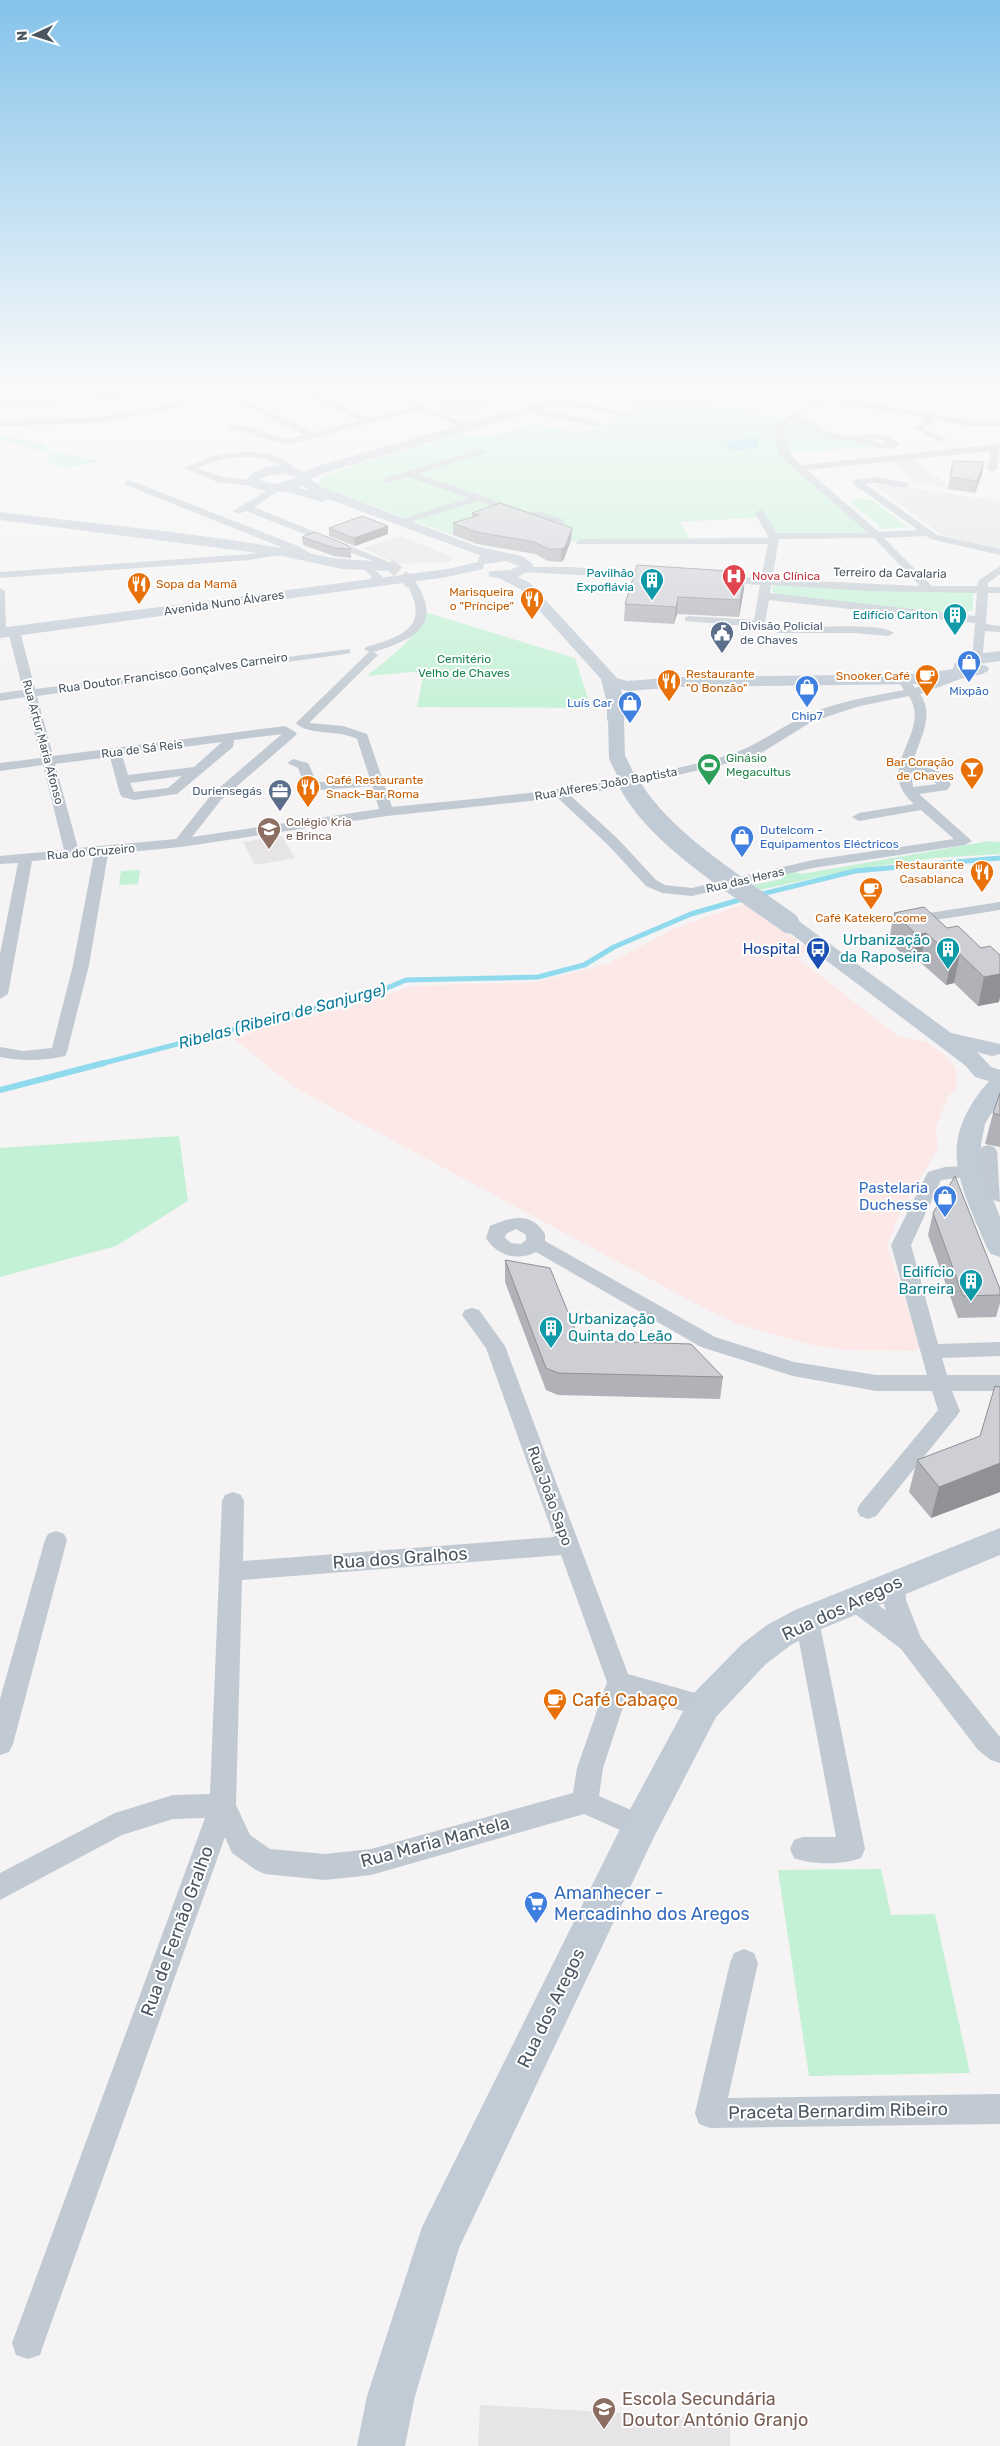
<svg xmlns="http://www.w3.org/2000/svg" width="1000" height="2446" font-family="Rubik,sans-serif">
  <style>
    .education { fill: #e6e4e5 }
    .medical { fill: #fce8e6 }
    .green { fill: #c3f1d5 }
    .water { fill: #90daee }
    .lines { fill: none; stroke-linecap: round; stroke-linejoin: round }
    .stream-far1 { stroke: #90daee; stroke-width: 5 }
    .stream { stroke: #90daee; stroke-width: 6 }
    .street-tunnel { stroke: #caccce; stroke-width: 12; stroke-dasharray: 12 5.5; stroke-linecap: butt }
    .street { fill: #c1cad2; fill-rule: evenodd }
    .secondary { fill: #c1cbd6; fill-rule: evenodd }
    .secondary-bridge-far1 { stroke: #c1cbd6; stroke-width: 16 }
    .secondary-bridge { stroke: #c1cbd6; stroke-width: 21 }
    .wall { fill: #b0b2b7 }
    .shaded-wall { fill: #909195 }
    .building { fill: #cdcfd5; stroke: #909195 }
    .labels { text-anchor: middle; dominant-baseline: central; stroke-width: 4; stroke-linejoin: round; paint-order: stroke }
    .far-culture-label { font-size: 12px; fill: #0d838f; stroke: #fff; text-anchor: end }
    .far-street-label { font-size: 12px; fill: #4a5661; stroke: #fff }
    .far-health-label { font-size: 12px; fill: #be3a42; stroke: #fff; text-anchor: start }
    .far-food-label { font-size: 12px; fill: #c56008; stroke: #fff; text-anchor: end }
    .far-service-label { font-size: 12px; fill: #4e5e75; stroke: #fff; text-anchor: start }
    .far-park-label { font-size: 12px; fill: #17864f; stroke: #fff }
    .far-shop-label { font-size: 12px; fill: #366cbe; stroke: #fff }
    .far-leisure-label { font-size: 12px; fill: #27864d; stroke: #fff; text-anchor: start }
    .far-education-label { font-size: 12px; fill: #785e54; stroke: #fff; text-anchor: start }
    .culture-label { font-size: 15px; fill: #0d838f; stroke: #fff; text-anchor: end }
    .transit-label { font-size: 15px; fill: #164399; stroke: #fff; text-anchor: end }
    .shop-label { font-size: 15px; fill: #366cbe; stroke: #fff; text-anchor: end }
    .street-label { font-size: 15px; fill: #4a5661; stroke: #fff }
    .water-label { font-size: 16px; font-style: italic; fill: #0c7c9b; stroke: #fff }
    .near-street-label { font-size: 18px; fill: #4a5661; stroke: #fff }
    .near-food-label { font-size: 18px; fill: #c56008; stroke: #fff; text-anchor: start }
    .near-shop-label { font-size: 18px; fill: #366cbe; stroke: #fff; text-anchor: start }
    .near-education-label { font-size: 18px; fill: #785e54; stroke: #fff; text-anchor: start }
  </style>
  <rect width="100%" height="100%" fill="#f5f3f3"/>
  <!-- education -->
  <g class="education">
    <path d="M0,389H210L0,400Z"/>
    <path d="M389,389H566L461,417Z"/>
    <path d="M914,458L934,476H938L941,481H945L943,487L916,483L910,479L891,460Z"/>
    <path d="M884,484L1000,501V550L942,535L874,485Z"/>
    <path d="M400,536L426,546L453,557L450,562L397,564L363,548Z"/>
    <path d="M282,836L295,858L255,865L243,842Z"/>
    <path d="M480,2405L730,2419V2446H478Z"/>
  </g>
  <!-- medical -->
  <path class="medical" d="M747,903L807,948L799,959L898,1036L927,1042L946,1056L955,1068L957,1080L955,1090L948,1096L936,1127L938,1148L899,1215L887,1246L921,1348L914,1351L844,1350L812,1345L737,1324L702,1307L294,1087L234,1039L274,1024L348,1008L413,986L535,982L608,964L675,928Z"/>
  <!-- green -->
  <g class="green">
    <path d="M0,389H84V392L0,396Z"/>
    <path d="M674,396L794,420L825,437L851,440L873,448L789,452L791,463L876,536H774L763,517L680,522L692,542H581L453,535L324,488L318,483L322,478L339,470L461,434L491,437L532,424L570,431H590Z"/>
    <path d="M0,435L44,444L50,451L99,461C94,463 70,467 66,467C58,466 49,462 42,460L54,455L0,439Z"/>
    <path d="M857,498L872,500L908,527L883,529L851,503L852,499Z"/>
    <path d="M780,584L973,592V610L960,615L778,595L772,591L773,586Z"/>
    <path d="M425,612L575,658L591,708L417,707L424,671L367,676C389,657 417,640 425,612Z"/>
    <path d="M989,841L1000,842V854L934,858L851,870L760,890L753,885L782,879V874L794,872L802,874Z"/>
    <path d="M140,870L138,884L119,885L121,871Z"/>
    <path d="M179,1136L188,1201L116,1246L0,1277V1148Z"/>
    <path d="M881,1869L891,1915L935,1914L970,2073L809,2076L778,1870Z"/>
  </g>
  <!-- water -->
  <path class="water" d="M756,438L758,448L731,450L724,442Z"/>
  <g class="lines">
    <!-- stream-far1 -->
    <g class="stream-far1">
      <path d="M758,895L855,871L1000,858"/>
      <path d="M100,1064L375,993L406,980L538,977L584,965L614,947L691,914L746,898"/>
    </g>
    <!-- stream -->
    <path class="stream" d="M0,1090L104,1063"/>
    <!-- street-tunnel -->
    <path class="street-tunnel" d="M389,564L411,583"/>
    <!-- street -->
    <g class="street">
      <path d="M241,389H294L290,391L232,394L313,432L360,420L300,395L296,389H304L369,418L413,407L372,389H383L466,424L459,426L420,410L286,445L230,428V424L250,427L280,438L286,439L304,435L223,395L0,406V400Z"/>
      <path d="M630,389H648L678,396L674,398Z"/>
      <path d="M767,389H785L968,420H1000V426H968L935,420L924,428L944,437L945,439L941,442L914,428L926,418L826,401L799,417C813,421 824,432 838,435C859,439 883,426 900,445L896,448L877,449L855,441L833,440L793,421L785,425C780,441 789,455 801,465L1000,444L997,469L992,472L987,469L991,451L807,470L879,532L918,530L853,484V480L876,477L908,483L910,485L905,488L876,483L865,484L937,535L1000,549V555L930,539L926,536L884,538L932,586H977L979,580L1000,566V574L988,583V587H1000V593H988L986,624L1000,626V632L985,631L982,661L978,662L972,659L975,623L769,600L765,622C770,624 775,626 780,627C801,629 881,621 894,633L888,636L854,633H779L758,627L685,621V617L689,616L754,620L760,585L719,582L714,579L719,576L761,578L768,544H577L576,542L581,539L769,538L755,513L760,510L763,511L777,533H868L780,456L774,433L777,424L817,399ZM868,439L882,440L888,443H878ZM874,538L920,586L772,579L779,539ZM771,585L868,591L977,593L975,616L770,593Z"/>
      <path d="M583,391L653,402L657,405L653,408L586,395L582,393Z"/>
      <path d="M554,399L625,411L629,414L625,417L557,403L553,401Z"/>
      <path d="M185,401L189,404L188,406L100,423L0,426V420L100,417Z"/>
      <path d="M527,407L598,421L602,424L598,427L524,412V408Z"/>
      <path d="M480,450L487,452L418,474L532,513L539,511L564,520V524L553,527L546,526L479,501L404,524H398V520L469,498L408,477L388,483L385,482V478Z"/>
      <path d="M240,452C258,452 279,452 293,466L288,473L285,474L280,471L283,467C258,451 223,456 197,468L222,477L257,481V485L254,486L217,482L184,468L209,457Z"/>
      <path d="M129,480L298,546L318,558L313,561L309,560L289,550L286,554L250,560L0,578V572L250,554L279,549L281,547L126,485V481Z"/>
      <path d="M276,485L284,487L254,507L394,564L389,567L385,566L246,511L238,514L233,511Z"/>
      <path d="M367,564L382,576L380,582L369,586L364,583L372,577L362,567Z"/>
      <path d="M524,567H570L659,573L664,576L659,579L520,572L519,570Z"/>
      <path d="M411,580L415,581C444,625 414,640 373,652L378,655L376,657L309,723L343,726L367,734L392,807C504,796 616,787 725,756C753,748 773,732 799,719C831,702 869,697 904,690L900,684L902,681H910L915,688L957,672L979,668L985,672L983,674L963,678L920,694C936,717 918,741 912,765C925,767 947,770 951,785L947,790L919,794L972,841L965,845L813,868L692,896L662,893L646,886L608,845L558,798L387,816L181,847L108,854L89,965L67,1052L65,1056C43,1061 22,1061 0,1057V1047L23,1051L52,1048L73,965L94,855L32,861L8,994L0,999V954L18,863L0,864V856L64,850L43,765L0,771V763L41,758L25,697L0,701V693L23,690L8,631L10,629H18L20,631L35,689L350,649V653L346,654L37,696L53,756L285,726L297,733L295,736L221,800L192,837L379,809L372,786L321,790L305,786L298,768L287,763L293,759L308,763L316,780L321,782L370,779L357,739C338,729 308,736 296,723L369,652L364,649L366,647C404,636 431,626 406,583ZM909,696C933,734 871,767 914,804L859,813L852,817L859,821L921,810L954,839L813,860L692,888L665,885L656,880L618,839L571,796L644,783L733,762L761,753L808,724L829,716L860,706ZM282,734L212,794L176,839L78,848L55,764L110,757L120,794L122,797L134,800L177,794L233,747L234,740ZM222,742L194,767L128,775L122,755ZM911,772L924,775L937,784L913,787ZM182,776L168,788L134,792L130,783Z"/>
      <path d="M0,588L5,591L6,633L0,636Z"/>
      <path d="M1000,902V910L910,924L903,920L910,916Z"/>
      <path d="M988,1145L994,1147L997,1151L1000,1202L993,1200C986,1188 973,1161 982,1147Z"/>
      <path d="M969,1166L975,1168L978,1172L975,1176L941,1180L911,1245L938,1344L1000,1342V1356L942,1358L947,1375H1000V1391H952L960,1411L956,1417L876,1516L868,1519L860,1516L857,1510L860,1504L938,1410L932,1391H876L793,1376L701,1347L536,1252C517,1262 496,1255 486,1238L490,1226C511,1217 531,1211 545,1234V1241L715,1337L794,1362L876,1375H927L891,1245L928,1172L945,1167ZM516,1229L526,1235V1240L521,1244L511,1243L505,1238L506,1234Z"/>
      <path d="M472,1308L479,1310L505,1346L628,1674L713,1698L716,1706L713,1714L704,1717L627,1695L603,1768L599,1796L649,1818L653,1827L649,1836L640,1839L584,1814L371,1875L325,1880L265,1874L256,1870L232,1853L225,1837L44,2343L40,2355L28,2359L16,2355L12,2343L205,1818L173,1819L122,1835L0,1900V1873L115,1813L173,1795L210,1794L222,1501L225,1495L233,1492L241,1495L244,1501L243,1561L554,1537L486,1348L462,1315L465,1310ZM561,1555L607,1682L577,1768L573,1793L371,1849L325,1854L270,1849L250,1835L236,1805L242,1580Z"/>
      <path d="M56,1531L64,1534L67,1540L13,1744L9,1752L0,1755V1699L45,1540L48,1534Z"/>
      <path d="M893,1573L901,1576L905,1583L906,1600L921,1638L1000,1737V1763L991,1760L978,1750L901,1649L846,1607L842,1600L846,1593C862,1588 874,1602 886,1611C882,1600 879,1588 885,1576Z"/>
      <path d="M807,1610L815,1613L819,1620L865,1849L861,1858C843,1865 812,1865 794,1858L790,1849L794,1840L803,1837H836L795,1620L799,1613Z"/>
      <path d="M744,1949L754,1953L758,1963L728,2098L1000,2094V2124L710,2128L699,2124L695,2113L730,1963L734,1953Z"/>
    </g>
    <!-- secondary -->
    <g class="secondary">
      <path d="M589,389H607L605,391L330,471L310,479L322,487L476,546L522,556L533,564V568L518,577L530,583L617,678L627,681L681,677L920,674L953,669L954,664L976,654L1000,651V661L979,664L987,666L989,669L987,672L920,684L681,687L627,691L621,689C623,699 629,714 622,724H610L607,720V703L601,679L520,589L499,578L490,577L488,574L490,571L510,570L519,566L506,561L484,564L483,569L447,577L0,638V628L447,569L478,562L479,557L482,556L328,499L322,502C309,499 296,493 283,492C270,490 255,493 245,481C257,463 288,463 305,472L320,465ZM287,474L298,478L275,484L259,480L269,475ZM303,486L309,490L299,488Z"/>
      <path d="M0,512C109,526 220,534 327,557C340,560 392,560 397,567L390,571L342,569L282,556L0,520Z"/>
      <path d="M789,917L796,919L951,1033L1000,1044V1054L992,1056L977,1052L991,1067L1000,1070V1099L985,1124L981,1144L982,1164L987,1184L1000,1217V1257L991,1254L987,1248C959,1181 935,1143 989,1081L975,1077L966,1066L782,927L779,923L782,919Z"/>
      <path d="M1000,1528V1555L819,1630L791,1645L766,1664L716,1717L653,1839L459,2248L415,2396L405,2446H357L367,2396L422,2227L627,1815L692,1695L742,1644L767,1625L795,1610Z"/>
    </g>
    <!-- secondary-bridge-far1 -->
    <path class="secondary-bridge-far1" d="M616,720L617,757L630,784"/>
    <!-- secondary-bridge -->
    <path class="secondary-bridge" d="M629,783C658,838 739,887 789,923"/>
  </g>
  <!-- wall -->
  <g class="wall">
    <path d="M953,461L984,462L982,474L975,493L948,489Z"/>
    <path d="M472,513L571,540L564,559L561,562L548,561L535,554L477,544L453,535V523L472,518Z"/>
    <path d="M388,526V534L355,546L329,536V528Z"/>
    <path d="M302,537L351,549V558L334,556L303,545Z"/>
    <path d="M637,565L744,589L739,617L677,614L674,624L624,621L625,604Z"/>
    <path d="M894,913L947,928L981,948L1000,955V996L999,1002L978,1006L954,983L946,985L920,962L912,964L889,941Z"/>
    <path d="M1000,1093V1147L985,1144L993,1113Z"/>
    <path d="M933,1213L1000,1289V1303L996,1317L958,1318L928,1235Z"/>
    <path d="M505,1260L578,1337L590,1341L723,1377L720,1399L558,1395L546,1390L505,1282Z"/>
    <path d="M917,1460L1000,1492L931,1518L909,1492Z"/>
  </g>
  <!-- shaded-wall -->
  <g class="shaded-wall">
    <path d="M984,462L982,474L975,493L977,481Z"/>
    <path d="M388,526V534L355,546L354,538Z"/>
    <path d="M572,528L571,540L564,559L561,562V549Z"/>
    <path d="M745,572L744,589L739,617L740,600Z"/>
    <path d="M678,597L677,614L674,624L676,607Z"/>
    <path d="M926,933L920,962L912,964L917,935Z"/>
    <path d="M960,954L954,983L946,985L952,956Z"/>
    <path d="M1000,972V996L999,1002L978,1006L984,977Z"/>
    <path d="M1000,1463V1492L931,1518L939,1487Z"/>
  </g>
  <!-- building -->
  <g class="building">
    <path d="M953,461L984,462L977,481L950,477Z"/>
    <path d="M500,503L572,528L565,547L561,549H548L535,542L476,532L453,523L479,515L472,513Z"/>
    <path d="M362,516L388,526L354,538L329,528Z"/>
    <path d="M315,532L347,545L351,549L334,548L302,537Z"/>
    <path d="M637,565L745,572L740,600L678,597L676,607L625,604Z"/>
    <path d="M924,907L947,928L958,926L981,948L990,946L1000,955V974L984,977L960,954L952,956L926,933L917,935L894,913Z"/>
    <path d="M1000,1093V1115L993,1113Z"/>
    <path d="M955,1176L1000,1289V1295L963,1296L933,1213Z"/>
    <path d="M505,1260L550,1268L578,1337L590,1341L691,1344L723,1377L558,1373L546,1368Z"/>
    <path d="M995,1386L1000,1387V1463L939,1487L917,1460L980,1436Z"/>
  </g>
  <!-- sky -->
  <linearGradient id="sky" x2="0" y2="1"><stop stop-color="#85c3ea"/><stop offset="0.53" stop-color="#fafafa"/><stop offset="1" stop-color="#fafafa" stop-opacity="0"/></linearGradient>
  <rect width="1000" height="731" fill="url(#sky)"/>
  <!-- icons -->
  <defs>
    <g id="hospital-pin" transform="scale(1.25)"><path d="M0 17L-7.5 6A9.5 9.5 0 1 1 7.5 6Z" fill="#e0444e" stroke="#fff"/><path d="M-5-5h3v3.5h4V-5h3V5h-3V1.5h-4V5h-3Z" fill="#fff"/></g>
    <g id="building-pin" transform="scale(1.25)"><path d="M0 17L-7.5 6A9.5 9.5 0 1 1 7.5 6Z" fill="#0f9aa8" stroke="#fff"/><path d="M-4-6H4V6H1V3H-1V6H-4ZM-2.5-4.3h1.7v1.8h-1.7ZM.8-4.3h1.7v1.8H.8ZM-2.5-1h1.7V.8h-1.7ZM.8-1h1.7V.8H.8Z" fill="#fff"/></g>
    <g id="restaurant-pin" transform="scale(1.25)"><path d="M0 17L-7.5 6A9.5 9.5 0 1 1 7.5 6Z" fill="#e8710a" stroke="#fff"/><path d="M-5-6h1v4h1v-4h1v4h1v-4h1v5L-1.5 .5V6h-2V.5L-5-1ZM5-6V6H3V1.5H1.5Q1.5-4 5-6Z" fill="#fff"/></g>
    <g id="civic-pin" transform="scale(1.25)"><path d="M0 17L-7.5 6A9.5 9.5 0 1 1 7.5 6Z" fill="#5c6f8a" stroke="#fff"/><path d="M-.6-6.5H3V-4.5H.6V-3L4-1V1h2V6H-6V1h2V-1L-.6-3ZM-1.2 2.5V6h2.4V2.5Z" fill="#fff"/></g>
    <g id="shop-pin" transform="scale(1.25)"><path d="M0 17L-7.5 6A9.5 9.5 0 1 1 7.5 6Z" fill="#3f7fe0" stroke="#fff"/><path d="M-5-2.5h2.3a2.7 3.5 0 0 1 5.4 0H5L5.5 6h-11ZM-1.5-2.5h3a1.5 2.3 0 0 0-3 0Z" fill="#fff"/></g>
    <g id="cafe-pin" transform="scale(1.25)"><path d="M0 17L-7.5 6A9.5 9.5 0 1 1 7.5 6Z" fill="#e8710a" stroke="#fff"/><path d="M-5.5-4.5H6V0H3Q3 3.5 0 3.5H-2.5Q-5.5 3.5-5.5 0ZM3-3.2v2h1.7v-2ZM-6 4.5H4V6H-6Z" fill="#fff"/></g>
    <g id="stadium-pin" transform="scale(1.25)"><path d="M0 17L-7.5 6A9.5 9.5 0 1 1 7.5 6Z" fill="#2e9e5b" stroke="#fff"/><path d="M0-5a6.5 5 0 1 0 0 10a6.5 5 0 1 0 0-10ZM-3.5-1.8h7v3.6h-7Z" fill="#fff"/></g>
    <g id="bar-pin" transform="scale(1.25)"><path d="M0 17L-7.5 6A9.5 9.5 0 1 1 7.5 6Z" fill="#e8710a" stroke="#fff"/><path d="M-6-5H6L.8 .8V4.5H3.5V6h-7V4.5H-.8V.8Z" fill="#fff"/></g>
    <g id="office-pin" transform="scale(1.25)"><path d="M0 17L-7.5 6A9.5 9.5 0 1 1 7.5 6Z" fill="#5c6f8a" stroke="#fff"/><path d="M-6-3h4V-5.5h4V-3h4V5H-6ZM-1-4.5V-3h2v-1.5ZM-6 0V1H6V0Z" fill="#fff"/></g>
    <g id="school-pin" transform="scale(1.25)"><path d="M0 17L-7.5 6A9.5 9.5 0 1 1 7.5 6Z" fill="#8d6e63" stroke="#fff"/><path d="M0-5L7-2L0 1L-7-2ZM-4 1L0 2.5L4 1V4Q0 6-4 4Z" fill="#fff"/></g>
    <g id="bus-pin" transform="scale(1.25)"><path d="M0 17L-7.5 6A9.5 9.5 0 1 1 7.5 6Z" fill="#1a4fb4" stroke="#fff"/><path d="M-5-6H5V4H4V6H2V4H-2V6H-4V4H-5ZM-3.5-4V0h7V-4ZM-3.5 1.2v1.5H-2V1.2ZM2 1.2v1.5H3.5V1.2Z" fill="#fff"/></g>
    <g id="supermarket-pin" transform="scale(1.25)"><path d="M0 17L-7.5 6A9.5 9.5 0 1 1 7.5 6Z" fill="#3f7fe0" stroke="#fff"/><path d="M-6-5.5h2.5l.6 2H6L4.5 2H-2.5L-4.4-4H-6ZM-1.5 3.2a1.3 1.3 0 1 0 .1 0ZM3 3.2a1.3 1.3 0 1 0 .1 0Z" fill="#fff"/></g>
  </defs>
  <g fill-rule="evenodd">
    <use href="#hospital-pin" x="734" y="576"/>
    <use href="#building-pin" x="652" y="580"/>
    <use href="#restaurant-pin" x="139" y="584"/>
    <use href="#restaurant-pin" x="532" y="599"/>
    <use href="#building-pin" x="955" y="615"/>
    <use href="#civic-pin" x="722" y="633"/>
    <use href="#shop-pin" x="969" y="662"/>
    <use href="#cafe-pin" x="927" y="676"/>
    <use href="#restaurant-pin" x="669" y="681"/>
    <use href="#shop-pin" x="807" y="687"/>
    <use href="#shop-pin" x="630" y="703"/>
    <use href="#stadium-pin" x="709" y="765"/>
    <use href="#bar-pin" x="972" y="769"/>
    <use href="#restaurant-pin" x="308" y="787"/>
    <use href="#office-pin" x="280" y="791"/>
    <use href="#school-pin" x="269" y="829"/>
    <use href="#shop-pin" x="742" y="837"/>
    <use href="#restaurant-pin" x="982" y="872"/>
    <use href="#cafe-pin" x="871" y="889"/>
    <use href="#bus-pin" x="818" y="949"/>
    <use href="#building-pin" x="948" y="949"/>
    <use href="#shop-pin" x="945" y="1197"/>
    <use href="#building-pin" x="971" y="1281"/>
    <use href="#building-pin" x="551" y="1328"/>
    <use href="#cafe-pin" x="555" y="1700"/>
    <use href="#supermarket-pin" x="536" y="1903"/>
    <use href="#school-pin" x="604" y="2409"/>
  </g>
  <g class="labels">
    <!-- far-culture labels -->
    <g class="far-culture-label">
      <text x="634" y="573">Pavilhão<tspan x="634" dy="14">Expoflávia</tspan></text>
      <text x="938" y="615">Edifício Carlton</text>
    </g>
    <!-- far-street labels -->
    <g class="far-street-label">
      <text transform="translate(890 573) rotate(1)">Terreiro da Cavalaria</text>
      <text transform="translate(224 603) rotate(-8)">Avenida Nuno Álvares</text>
      <text transform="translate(173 673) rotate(-8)">Rua Doutor Francisco Gonçalves Carneiro</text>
      <text transform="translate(43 742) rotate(75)">Rua Artur Maria Afonso</text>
      <text transform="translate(142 749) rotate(-7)">Rua de Sá Reis</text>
      <text transform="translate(606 784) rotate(-10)">Rua Alferes João Baptista</text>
      <text transform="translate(91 852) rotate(-5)">Rua do Cruzeiro</text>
      <text transform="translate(745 880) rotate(-13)">Rua das Heras</text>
    </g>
    <!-- far-health labels -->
    <g class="far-health-label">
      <text x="752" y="576">Nova Clínica</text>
    </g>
    <!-- far-food labels -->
    <g class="far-food-label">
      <text x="156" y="584" text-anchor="start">Sopa da Mamã</text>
      <text x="514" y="592">Marisqueira<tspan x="514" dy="14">o "Príncipe"</tspan></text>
      <text x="686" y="674" text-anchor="start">Restaurante<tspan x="686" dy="14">"O Bonzão"</tspan></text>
      <text x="910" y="676">Snooker Café</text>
      <text x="954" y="762">Bar Coração<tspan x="954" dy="14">de Chaves</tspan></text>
      <text x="326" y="780" text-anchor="start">Café Restaurante<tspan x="326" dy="14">Snack-Bar Roma</tspan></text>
      <text x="964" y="865">Restaurante<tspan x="964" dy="14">Casablanca</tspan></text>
      <text x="871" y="918" text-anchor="middle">Café Katekero.come</text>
    </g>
    <!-- far-service labels -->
    <g class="far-service-label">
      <text x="740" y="626">Divisão Policial<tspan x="740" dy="14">de Chaves</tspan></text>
      <text x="262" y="791" text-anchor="end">Duriensegás</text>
    </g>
    <!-- far-park labels -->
    <g class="far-park-label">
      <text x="464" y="659">Cemitério<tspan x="464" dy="14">Velho de Chaves</tspan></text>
    </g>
    <!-- far-shop labels -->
    <g class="far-shop-label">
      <text x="969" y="691">Mixpão</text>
      <text x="612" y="703" text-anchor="end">Luís Car</text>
      <text x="807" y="716">Chip7</text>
      <text x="760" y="830" text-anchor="start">Dutelcom -<tspan x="760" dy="14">Equipamentos Eléctricos</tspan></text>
    </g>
    <!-- far-leisure labels -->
    <g class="far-leisure-label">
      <text x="726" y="758">Ginásio<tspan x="726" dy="14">Megacultus</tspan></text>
    </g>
    <!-- far-education labels -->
    <g class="far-education-label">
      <text x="286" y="822">Colégio Kria<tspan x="286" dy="14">e Brinca</tspan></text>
    </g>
    <!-- culture labels -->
    <g class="culture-label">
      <text x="930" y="940">Urbanização<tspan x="930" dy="17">da Raposeira</tspan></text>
      <text x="954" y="1272">Edifício<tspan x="954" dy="17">Barreira</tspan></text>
      <text x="568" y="1319" text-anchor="start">Urbanização<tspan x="568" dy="17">Quinta do Leão</tspan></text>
    </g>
    <!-- transit labels -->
    <g class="transit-label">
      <text x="800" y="949">Hospital</text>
    </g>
    <!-- shop labels -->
    <g class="shop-label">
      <text x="928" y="1188">Pastelaria<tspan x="928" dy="17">Duchesse</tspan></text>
    </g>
    <!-- street labels -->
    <g class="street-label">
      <text transform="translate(550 1496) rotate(70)">Rua João Sapo</text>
    </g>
    <!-- water labels -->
    <g class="water-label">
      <text transform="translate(282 1016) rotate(-15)">Ribelas (Ribeira de Sanjurge)</text>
    </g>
    <!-- near-street labels -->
    <g class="near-street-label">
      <text transform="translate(400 1558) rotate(-4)">Rua dos Gralhos</text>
      <text transform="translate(842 1608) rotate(-25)">Rua dos Aregos</text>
      <text transform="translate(435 1842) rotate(-15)">Rua Maria Mantela</text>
      <text transform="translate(177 1931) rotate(-70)">Rua de Fernão Gralho</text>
      <text transform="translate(551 2008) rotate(-64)">Rua dos Aregos</text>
      <text transform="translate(838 2111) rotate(-1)">Praceta Bernardim Ribeiro</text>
    </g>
    <!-- near-food labels -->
    <g class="near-food-label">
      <text x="572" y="1700">Café Cabaço</text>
    </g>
    <!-- near-shop labels -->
    <g class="near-shop-label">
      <text x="554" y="1893">Amanhecer -<tspan x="554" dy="21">Mercadinho dos Aregos</tspan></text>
    </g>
    <!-- near-education labels -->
    <g class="near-education-label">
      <text x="622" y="2399">Escola Secundária<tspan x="622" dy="21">Doutor António Granjo</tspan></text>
    </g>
  </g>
  <!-- north arrow -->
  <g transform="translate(35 35) rotate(266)" stroke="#ffffff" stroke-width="4" paint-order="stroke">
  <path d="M0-4L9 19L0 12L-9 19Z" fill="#4a5661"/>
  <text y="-8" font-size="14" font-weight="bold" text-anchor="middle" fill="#4a5661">N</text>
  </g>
</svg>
